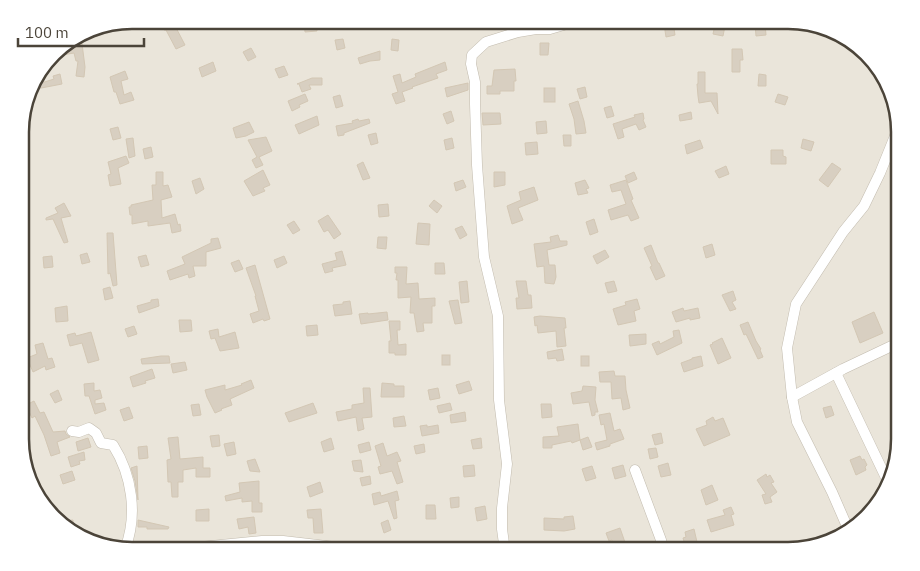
<svg xmlns="http://www.w3.org/2000/svg" width="920" height="571" font-family="'IBM Plex Sans',sans-serif">
  <style>
    .residential { fill: #eae5da }
    .building { fill: #d8cfc1; stroke: #d3c7b4 }
    .lines { fill: none; stroke-linecap: round; stroke-linejoin: round }
    .minor-casing { stroke: #c2bbae; stroke-width: 11 }
    .minor { stroke: #fff; stroke-width: 10 }
    .rim { fill: none; stroke: #4b4439; stroke-width: 2.5 }
  </style>
  <rect width="100%" height="100%" fill="#f6f3ec"/>
  <!-- residential -->
  <path class="residential" d="M131,20H789L850,39L885,75L900,124V447L881,501L845,536L796,551H131L70,532L35,496L21,454V117L32,82L58,48L89,28Z"/>
  <!-- building -->
  <g class="building">
    <path d="M168,20H172L185,45L176,49L166,30H164L162,23Z"/>
    <path d="M304,20H311V23L316,22L317,31L305,32Z"/>
    <path d="M673,22L675,35L666,37L664,24Z"/>
    <path d="M755,24H765L766,35L756,36Z"/>
    <path d="M715,25L725,26L723,36L713,34Z"/>
    <path d="M81,36L85,67L84,77L76,76L78,61H76L74,53L56,56L55,52L58,48L69,41H74V38L76,37Z"/>
    <path d="M343,39L345,48L337,50L335,40Z"/>
    <path d="M392,39L399,40L398,51L391,50Z"/>
    <path d="M540,43H549L548,55H540Z"/>
    <path d="M251,48L256,57L248,61L243,52Z"/>
    <path d="M732,49H742L743,60H740V72H732Z"/>
    <path d="M380,51V60L370,61L360,64L358,58Z"/>
    <path d="M213,62L216,71L202,77L199,68Z"/>
    <path d="M445,62L447,70L436,74L438,78L412,87L413,88L402,92L405,101L396,104L392,94L398,92L393,76L400,74L402,83L416,77L415,74Z"/>
    <path d="M284,66L288,75L279,78L275,69Z"/>
    <path d="M515,69L516,81H514V91H500V94H487V86H492L494,70Z"/>
    <path d="M125,71L128,79L121,81L124,95L131,92L134,100L120,104L116,92H114L110,77Z"/>
    <path d="M698,72H705V93H717L718,114L711,101L699,103L698,96L697,84H698Z"/>
    <path d="M60,74L62,84L36,89L35,85L54,79L53,76Z"/>
    <path d="M759,74L766,75V86H758Z"/>
    <path d="M312,78H322V85H309L311,89L302,92L299,84H297Z"/>
    <path d="M468,83V90L447,97L445,88Z"/>
    <path d="M585,87L587,97L580,99L577,89Z"/>
    <rect x="544" y="88" width="11" height="14"/>
    <path d="M305,94L308,101L299,105L300,107L292,111L288,101Z"/>
    <path d="M778,94L788,97L785,105L775,102Z"/>
    <path d="M340,95L343,106L336,108L333,97Z"/>
    <path d="M578,101L584,121L586,133L576,134L574,119L569,104Z"/>
    <path d="M611,106L614,116L607,118L604,108Z"/>
    <path d="M451,111L454,121L447,124L443,114Z"/>
    <path d="M691,112L692,119L680,121L679,115Z"/>
    <path d="M482,113H500L501,124L483,125Z"/>
    <path d="M643,113L644,119L643,120L646,127L639,130L636,124L622,129L624,137L618,139L613,124L635,117L634,115Z"/>
    <path d="M317,116L319,125L299,134L295,125Z"/>
    <path d="M358,119L359,121L369,119L370,123L344,133V135L338,136L336,126L353,123L352,121Z"/>
    <path d="M546,121L547,133L537,134L536,122Z"/>
    <path d="M249,122L254,132L246,136L236,138L233,128Z"/>
    <path d="M118,127L121,138L113,140L110,129Z"/>
    <path d="M376,133L378,143L371,145L368,135Z"/>
    <path d="M563,135H571V146H564Z"/>
    <path d="M266,137L272,151L259,157L263,165L256,168L252,160L257,157L248,140Z"/>
    <path d="M133,138L135,156L129,158L126,139Z"/>
    <path d="M452,138L454,148L446,150L444,140Z"/>
    <path d="M803,139L814,142L811,151L801,148Z"/>
    <path d="M700,140L703,148L687,154L685,145Z"/>
    <path d="M537,142L538,154L526,155L525,143Z"/>
    <path d="M151,147L153,157L145,159L143,149Z"/>
    <path d="M771,150H783V156L786,157V164H771Z"/>
    <path d="M126,156L129,163L118,168L121,184L110,186L108,175L111,174L108,162Z"/>
    <path d="M363,162L370,178L363,180L357,165Z"/>
    <path d="M832,163L841,169L828,187L819,180Z"/>
    <path d="M726,166L729,174L719,178L715,171Z"/>
    <path d="M263,170L270,185L263,188L265,191L253,196L244,181Z"/>
    <path d="M156,172H163V186L168,185L172,197L161,200L162,218L175,214L178,225L180,224L181,231L172,233L170,223L148,226V221L132,224V215H130L129,207H131V205L153,200L152,185H156Z"/>
    <path d="M494,172H505V185L494,187Z"/>
    <path d="M634,172L637,179L628,183L625,176Z"/>
    <path d="M200,178L204,189L196,194L192,181Z"/>
    <path d="M463,180L466,187L456,191L454,183Z"/>
    <path d="M585,180L589,188L586,189L588,193L578,195L575,183Z"/>
    <path d="M626,180L633,199L631,200L639,218L631,221L628,215L611,220L608,210L626,204L621,190L612,192L610,185Z"/>
    <path d="M534,187L538,200L518,208L523,220L512,224L507,206L521,200L519,192Z"/>
    <path d="M434,200L442,206L437,213L429,206Z"/>
    <path d="M64,203L71,216L61,218L68,242L64,243L53,219L46,220V218L58,213L55,208Z"/>
    <path d="M388,204L389,216L379,217L378,205Z"/>
    <path d="M22,207L28,226L22,228L21,224Z"/>
    <path d="M328,215L341,234L334,239L328,230L324,232L318,221Z"/>
    <path d="M594,219L598,232L590,235L586,222Z"/>
    <path d="M294,221L300,230L293,234L287,225Z"/>
    <path d="M418,223L430,224L429,245L416,244Z"/>
    <path d="M462,226L467,235L460,239L455,229Z"/>
    <path d="M107,233H113L117,285L113,286L110,273L108,274Z"/>
    <path d="M558,235L560,241H567V245L547,250L549,265H555L556,277L554,284L545,283L544,266L537,267L534,244L551,242L550,237Z"/>
    <path d="M378,237H387L386,249L377,248Z"/>
    <path d="M218,238L221,248L206,252V266H193L195,276L189,278L188,274L170,280L167,271L185,264L182,257L211,243V239Z"/>
    <path d="M712,244L715,255L706,258L703,247Z"/>
    <path d="M651,245L658,263H659L665,276L656,280L650,267L652,266L644,248Z"/>
    <path d="M605,250L609,257L597,264L593,256Z"/>
    <path d="M342,251L346,265L332,268L333,271L325,273L322,264L337,260L335,253Z"/>
    <path d="M87,253L90,262L82,264L80,255Z"/>
    <path d="M146,255L149,265L141,267L138,257Z"/>
    <path d="M52,256L53,267L44,268L43,257Z"/>
    <path d="M284,256L287,263L277,268L274,260Z"/>
    <path d="M239,260L243,269L235,272L231,263Z"/>
    <path d="M435,263H444L445,274H435Z"/>
    <path d="M255,265L270,319L264,321L263,319L253,323L250,314L259,311L255,296H256L246,268Z"/>
    <path d="M395,267H407L406,284L418,283L419,299L435,298V306H432V323H423L424,331L417,332L414,313H410L411,297L398,298V280H396L397,273H395Z"/>
    <path d="M467,281L469,302L461,303L459,282Z"/>
    <path d="M516,281H526L528,295H531L532,308L517,309L516,298H519Z"/>
    <path d="M614,281L617,291L608,293L605,283Z"/>
    <path d="M110,287L113,298L105,300L103,289Z"/>
    <path d="M733,291L736,300L732,302L736,309L730,311L722,295Z"/>
    <path d="M158,299L159,306L139,313L137,306L151,302V300Z"/>
    <path d="M637,299L640,309L634,311L636,321L618,325L613,309L626,305L625,302Z"/>
    <path d="M458,300L462,323L455,324L449,301Z"/>
    <path d="M350,301L352,314L335,316L333,305L343,304V302Z"/>
    <path d="M67,306L68,321L56,322L55,308Z"/>
    <path d="M683,308L684,311L698,308L700,318L690,320V318L676,322L672,312Z"/>
    <path d="M387,312L388,320L361,324L359,314L368,313V314Z"/>
    <path d="M874,312L883,333L860,343L852,322Z"/>
    <path d="M540,316L565,318L566,328H564L566,346L557,347L556,331L538,333L537,325L535,326L534,317Z"/>
    <path d="M179,320H191L192,331L180,332Z"/>
    <path d="M389,321H400V330H397L398,345L406,344V355H395V353H389V341H391Z"/>
    <path d="M748,322L756,341L761,349L760,350L763,357L758,359L746,334L744,335L740,325Z"/>
    <path d="M317,325L318,335L307,336L306,326Z"/>
    <path d="M134,326L137,334L128,337L125,329Z"/>
    <path d="M218,329L219,337L235,332L239,348L220,351L215,338L211,339L209,331Z"/>
    <path d="M679,330L682,343L657,355L652,344L659,341L660,344L674,337L673,331Z"/>
    <path d="M91,332L99,360L88,363L82,343L70,346L67,335L75,333L76,336Z"/>
    <path d="M646,334V344L630,346L629,335Z"/>
    <path d="M722,338L731,358L718,364L710,345L713,344L712,343Z"/>
    <path d="M43,343L48,359L52,358L55,367L46,370L45,366L33,372L27,358L37,354L35,345Z"/>
    <path d="M562,349L564,360L557,361L556,358L548,359L547,352Z"/>
    <rect x="442" y="355" width="8" height="10"/>
    <path d="M161,356H169L170,363L142,364L141,359Z"/>
    <rect x="581" y="356" width="8" height="10"/>
    <path d="M701,356L703,366L684,372L681,363L692,359V358Z"/>
    <path d="M185,362L187,370L173,373L171,364Z"/>
    <path d="M152,369L155,378L145,381L146,383L133,387L130,377Z"/>
    <path d="M614,371L615,376H625L626,390L630,408L623,410L621,398L612,399L611,382H600L599,372Z"/>
    <path d="M251,380L254,388L230,399L232,405L221,409L222,410L215,413L207,397L205,390L225,385V390L242,385L241,384Z"/>
    <path d="M469,381L472,390L459,394L456,385Z"/>
    <path d="M94,383V391L100,390L102,398L95,400V404L104,403L106,410L95,414L89,396H85L84,384Z"/>
    <path d="M382,383L394,384V386H404V397H381Z"/>
    <path d="M583,386L596,387L595,400L598,412H595V415L592,416L589,402L573,404L571,393L582,391Z"/>
    <path d="M363,388H370L372,417L362,418L364,429L358,431L356,417L338,421L336,412L352,409V405L364,403Z"/>
    <path d="M438,388L440,398L430,400L428,390Z"/>
    <path d="M58,390L62,400L55,403L50,394Z"/>
    <path d="M34,401L40,413L44,412L53,432L65,431L66,434L70,437L57,442L60,453L51,456L44,435L35,416L32,418L26,405Z"/>
    <path d="M313,403L317,413L289,422L285,413Z"/>
    <path d="M450,403L452,410L439,413L437,406Z"/>
    <path d="M199,404L201,415L193,416L191,405Z"/>
    <path d="M541,404H551L552,417L542,418Z"/>
    <path d="M831,406L834,415L826,418L823,408Z"/>
    <path d="M129,407L133,418L124,421L120,410Z"/>
    <path d="M465,412L466,421L451,423L450,415Z"/>
    <path d="M610,413L614,431L620,429L624,439L610,444V446L597,450L595,443L607,440L604,424L601,425L599,415Z"/>
    <path d="M404,416L406,426L394,427L393,418Z"/>
    <path d="M713,417L715,421L723,418L730,435L704,446L696,429L707,425L706,421Z"/>
    <path d="M578,424L580,440L588,437L592,447L583,450L580,440L572,443L571,441L552,445V448H543V437L559,436L557,427Z"/>
    <path d="M427,425V427L438,425L439,433L422,436L420,426Z"/>
    <path d="M661,433L663,443L655,445L652,435Z"/>
    <path d="M219,435L220,446L212,447L210,436Z"/>
    <path d="M178,437L180,459L203,457V468H210V477H196V468L183,470V482H178V497H172L171,482H168L167,460L171,459L168,438Z"/>
    <path d="M88,438L91,447L78,451L76,442Z"/>
    <path d="M331,438L334,449L324,452L321,442Z"/>
    <path d="M481,438L482,448L473,449L471,440Z"/>
    <path d="M234,442L236,454L227,456L224,444Z"/>
    <path d="M369,442L371,450L360,453L358,445Z"/>
    <path d="M383,443L387,456L397,452L401,461L397,462L403,482L397,484L392,471L380,474L378,467L381,466L375,446Z"/>
    <path d="M424,444L425,452L416,454L414,446Z"/>
    <path d="M147,446L148,458L139,459L138,447Z"/>
    <path d="M656,448L658,457L650,459L648,449Z"/>
    <path d="M84,452L85,460L79,461L80,464L71,467L68,457Z"/>
    <path d="M860,456L862,460L864,459L867,465L865,467L866,470L856,475L850,460Z"/>
    <path d="M255,459L260,472L250,471L247,461Z"/>
    <path d="M361,460L363,472L354,471L352,461Z"/>
    <path d="M668,463L671,475L661,477L658,466Z"/>
    <path d="M474,465L475,476L464,477L463,466Z"/>
    <path d="M623,465L626,476L615,479L612,468Z"/>
    <path d="M137,466L138,500L135,481L131,468Z"/>
    <path d="M592,466L596,478L586,481L582,469Z"/>
    <path d="M72,471L75,480L63,484L60,475Z"/>
    <path d="M766,474L767,477L770,475L774,482L771,483L777,492L770,497L772,502L765,504L762,495L766,494L757,480Z"/>
    <path d="M370,476L371,484L362,486L360,478Z"/>
    <path d="M259,481V503H262V512H252V501L242,502V498L226,501L225,496L240,492L239,483Z"/>
    <path d="M320,482L323,492L310,497L307,487Z"/>
    <path d="M712,485L718,500L706,505L701,490Z"/>
    <path d="M397,491L399,500L395,501L397,518L394,519L388,501L374,505L372,494L380,492L381,496Z"/>
    <path d="M459,497V507L451,508L450,498Z"/>
    <path d="M883,497L881,501L871,511L867,504Z"/>
    <path d="M426,505H435L436,519H426Z"/>
    <path d="M485,506L487,519L477,521L475,508Z"/>
    <path d="M731,507L734,514L731,515L734,525L711,532L707,520L725,515L723,510Z"/>
    <path d="M209,509V521H196V510Z"/>
    <path d="M321,509L323,533H314L313,518H308L307,510Z"/>
    <path d="M573,516L575,529L564,531L544,530V518L564,519V517Z"/>
    <path d="M254,517L256,533L249,534L248,527L239,529L237,519Z"/>
    <path d="M73,520L74,534L70,532L65,527V521Z"/>
    <path d="M138,520L169,527L168,529H147V527H138Z"/>
    <path d="M388,520L391,530L384,533L381,523Z"/>
    <path d="M620,528L628,551H617L612,540L609,541L606,533Z"/>
    <path d="M694,529L697,542L685,545L683,538L686,537L685,532Z"/>
    <path d="M726,542L728,551H716L714,544Z"/>
  </g>
  <g class="lines">
    <!-- minor casing -->
    <g class="minor-casing">
      <g id="minor">
        <path d="M836,373L888,482"/>
        <path d="M792,397L843,369L900,342"/>
        <path d="M72,431L79,432L89,428L96,433L101,443L113,445C132,475 138,515 125,549"/>
        <path d="M635,470L661,540L663,551"/>
        <path d="M849,531L832,492L797,422L792,397L787,348L796,304L843,232L864,206L880,173L895,136L899,120"/>
        <path d="M125,549L184,550L190,548L262,541H283L335,547L340,551"/>
        <path d="M505,551L502,529V508L507,464L499,400L498,316L484,257L477,165L475,104V82L471,64L472,55L486,42L518,32L536,29H550L567,24L572,20"/>
      </g>
    </g>
    <!-- minor -->
    <use href="#minor" class="minor"/>
  </g>
  <!-- crop -->
  <path d="M0 0H920V571H0ZM132 29H788A103 103 0 0 1 891 132V439A103 103 0 0 1 788 542H132A103 103 0 0 1 29 439V132A103 103 0 0 1 132 29Z" fill="#fff" fill-rule="evenodd"/>
  <path class="rim" d="M132 29H788A103 103 0 0 1 891 132V439A103 103 0 0 1 788 542H132A103 103 0 0 1 29 439V132A103 103 0 0 1 132 29Z"/>
  <!-- scale -->
  <path d="M18 38v8h126v-8" fill="none" stroke="#4b4439" stroke-width="2.5"/>
  <text x="25" y="38" font-size="15" fill="#4b4439" stroke="#ffffff" stroke-width="4" paint-order="stroke">100 m</text>
</svg>
